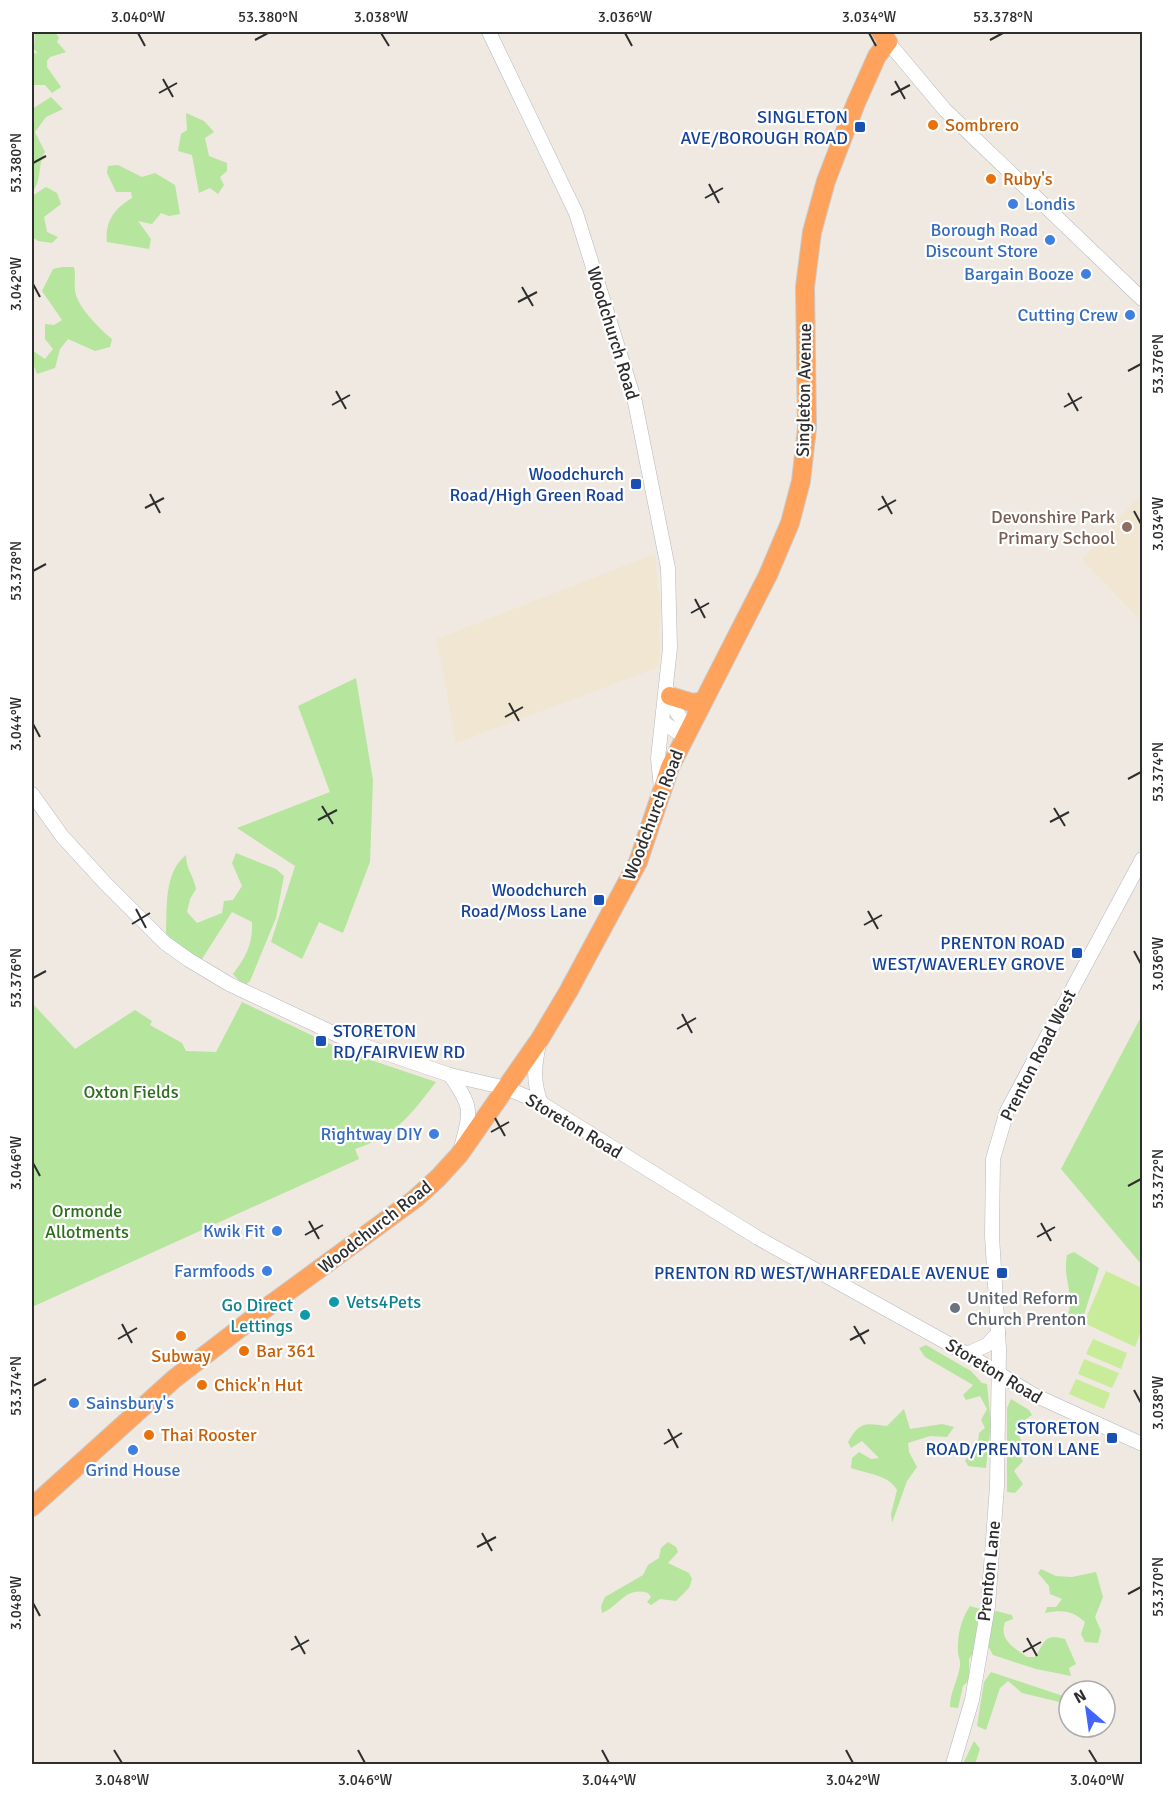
<svg xmlns="http://www.w3.org/2000/svg" width="1174" height="1796" font-family="Signika,sans-serif">
  <style>
    .education { fill: #f0e6d1 }
    .green { fill: #b6e59e }
    .pitch { fill: #c9ec9a }
    .lines { fill: none; stroke-linecap: round; stroke-linejoin: round }
    .secondary-casing { stroke: #b4b7c1; stroke-width: 15 }
    .highway-casing { stroke: #c9c9c9; stroke-width: 20 }
    .secondary { stroke: #fff; stroke-width: 14 }
    .highway { stroke: #ffa35c; stroke-width: 18 }
    .ticks { fill: none; stroke: #2e2e2e; stroke-width: 2 }
    .food-dot { fill: #e8710a; stroke: #fff; stroke-width: 2 }
    .transit-dot { fill: #1a4fb4; stroke: #fff; stroke-width: 2 }
    .shop-dot { fill: #3f7fe0; stroke: #fff; stroke-width: 2 }
    .education-dot { fill: #8d6e63; stroke: #fff; stroke-width: 2 }
    .culture-dot { fill: #0f9aa8; stroke: #fff; stroke-width: 2 }
    .worship-dot { fill: #6b7280; stroke: #fff; stroke-width: 2 }
    .labels { text-anchor: middle; dominant-baseline: central; stroke-width: 4.5; stroke-linejoin: round; paint-order: stroke }
    .transit-label { font-size: 18px; fill: #164399; stroke: #fff; text-anchor: end }
    .food-label { font-size: 18px; fill: #c56008; stroke: #fff; text-anchor: start }
    .shop-label { font-size: 18px; fill: #366cbe; stroke: #fff; text-anchor: end }
    .street-label { font-size: 18px; fill: #2e2e2e; stroke: #fff }
    .education-label { font-size: 18px; fill: #785e54; stroke: #fff; text-anchor: end }
    .park-label { font-size: 18px; fill: #2c6e1b; stroke: #fff }
    .worship-label { font-size: 18px; fill: #5b616d; stroke: #fff; text-anchor: start }
    .culture-label { font-size: 18px; fill: #0d838f; stroke: #fff; text-anchor: start }
    .neatline { fill: none; stroke: #2e2e2e; stroke-width: 2 }
    .ticks-label { font-size: 15px; text-anchor: middle; fill: #2e2e2e }
  </style>
  <rect width="100%" height="100%" fill="#efe9e1"/>
  <!-- education -->
  <g class="education">
    <path d="M1142,494V621L1082,560Z"/>
    <path d="M655,554L660,609L659,667L456,743L437,639Z"/>
  </g>
  <!-- green -->
  <g class="green">
    <path d="M35,32H55L59,38L57,42L66,52L50,57L47,61V67L61,87L52,93L45,85H32V52L38,54L34,49Z"/>
    <path d="M51,97L63,109L46,117L35,132L45,152C37,164 43,180 32,192V109Z"/>
    <path d="M186,113L204,121L214,132L205,138L209,156L227,163V171L220,177L224,185L218,194L210,188L199,193L192,155L178,151L181,134L187,130Z"/>
    <path d="M118,165L142,177L155,173L175,185L180,214L169,216L161,213L152,224L138,221L151,239L149,249L107,242C105,221 114,209 132,198L131,192H116L107,173L108,166Z"/>
    <path d="M46,187L57,193L61,204L44,217L47,232L58,237L52,243L38,241L32,237V196Z"/>
    <path d="M62,267H74C76,276 74,282 75,290C76,306 100,329 112,339L110,347L95,351L68,339L60,349L55,368L37,374L32,361V350L45,359L53,349L45,339V324L54,325L62,320L42,291L53,269Z"/>
    <path d="M356,678L373,780L370,862L343,933L319,922L302,959L271,942L295,866L237,828L330,792L298,706Z"/>
    <path d="M236,853L276,869L284,876L276,918L250,981L244,986L233,974C246,957 253,944 252,922L232,912L202,959L178,948L166,933C167,907 164,872 186,855C186,870 194,876 196,889L190,899L187,912L197,923L222,913L224,901L233,900L242,886L232,863Z"/>
    <path d="M242,1002L347,1052L436,1082C411,1115 395,1136 355,1149L359,1159L32,1307V1003L75,1049L135,1010L152,1021L150,1025L182,1043L186,1051L216,1052Z"/>
    <path d="M1142,1015V1265L1061,1169Z"/>
    <path d="M1074,1252L1099,1268L1081,1324L1073,1326L1067,1319C1076,1293 1062,1281 1067,1255Z"/>
    <path d="M926,1345L971,1371L982,1383L987,1384L991,1425L986,1468L968,1466L965,1460L977,1451L979,1433L985,1428L981,1420L987,1409L980,1396L966,1400L963,1395L973,1385L925,1357L919,1348Z"/>
    <path d="M1011,1399L1029,1410L1032,1415L1016,1426L1022,1444L1015,1448L1023,1461L1014,1471L1023,1484L1015,1493L1007,1492V1408Z"/>
    <path d="M904,1409L910,1429L942,1424L954,1427L947,1437L930,1436L908,1443L909,1452L917,1467L907,1481L892,1523L891,1514L897,1490C889,1475 868,1474 851,1468L852,1458L859,1452L871,1459L879,1458L862,1441L851,1448L848,1442C860,1421 865,1423 887,1426Z"/>
    <path d="M668,1542L676,1547L678,1552L668,1563L689,1573L692,1579L689,1588L676,1601L660,1599L651,1605L647,1602L651,1597L648,1593C625,1586 620,1606 602,1613L601,1606L605,1597L643,1575L648,1565L659,1558L661,1548Z"/>
    <path d="M1041,1569L1056,1576L1072,1577L1096,1572L1103,1597L1095,1617L1101,1631L1098,1643L1085,1642L1081,1634L1085,1622C1072,1610 1061,1610 1045,1613L1047,1607H1056L1062,1599L1050,1594L1049,1586L1038,1573Z"/>
    <path d="M970,1606L984,1610L975,1651L969,1659V1680L963,1686L958,1708L950,1707C950,1692 958,1680 960,1666C961,1661 958,1656 958,1652C957,1636 961,1619 970,1606Z"/>
    <path d="M996,1611L1012,1615L1013,1619L1005,1622C999,1640 1013,1647 1027,1657H1035C1045,1643 1043,1633 1065,1639L1076,1664L1069,1668L1071,1676L1036,1669L993,1655L987,1644L991,1614Z"/>
    <path d="M991,1672L1069,1698L1068,1704L1022,1693L1008,1681L1000,1688L986,1730L977,1726L984,1682Z"/>
    <path d="M974,1741L980,1749L975,1764H963Z"/>
  </g>
  <!-- pitch -->
  <g class="pitch">
    <path d="M1106,1271L1142,1288V1328L1135,1347L1084,1323Z"/>
    <path d="M1093,1339L1127,1353L1121,1369L1086,1354Z"/>
    <path d="M1084,1359L1119,1373L1112,1388L1078,1374Z"/>
    <path d="M1076,1379L1110,1393L1104,1409L1069,1394Z"/>
  </g>
  <g class="lines">
    <!-- secondary casing -->
    <g class="secondary-casing">
      <g id="secondary">
        <path d="M489,32L576,213L635,402L668,568L670,648L658,758L661,788"/>
        <path d="M888,42L945,110L1142,299"/>
        <path d="M668,691L676,711L688,729"/>
        <path d="M663,722L684,737"/>
        <path d="M32,794L62,836L105,883L165,943L189,960L229,984L350,1041L450,1075L506,1088L541,1103L758,1238L967,1354L1032,1394L1142,1444"/>
        <path d="M539,1044C534,1067 533,1082 541,1103"/>
        <path d="M450,1075C473,1108 471,1110 461,1148"/>
        <path d="M967,1354L987,1345L998,1333"/>
        <path d="M953,1764L972,1700L988,1606L997,1486L999,1349L992,1236L993,1159L1007,1111L1142,859"/>
      </g>
    </g>
    <!-- highway casing -->
    <g class="highway-casing">
      <g id="highway">
        <path d="M670,696L693,703L703,701"/>
        <path d="M32,1507L174,1379L274,1302L415,1199L438,1178L459,1155L540,1039L568,992L638,862L670,767L768,575L790,523L801,481L807,428L805,287L812,232L826,181L856,103L877,56L888,42L881,32"/>
      </g>
    </g>
    <!-- secondary -->
    <use href="#secondary" class="secondary"/>
    <!-- highway -->
    <use href="#highway" class="highway"/>
  </g>
  <!-- ticks -->
  <path class="ticks" d="M138,33L145,46M381,33L389,46M625,33L632,46M869,33L876,46M255,40L268,33M990,40L1003,33M163,79L173,97M895,81L905,99M159,93L177,83M891,95L910,85M33,163L46,156M709,184L719,203M705,198L723,188M33,284L40,297M522,287L533,306M518,302L537,292M1128,371L1141,364M336,391L346,409M1068,393L1078,411M332,405L350,395M1064,407L1082,397M150,494L160,513M882,496L892,514M145,508L164,498M878,510L896,500M1134,511L1141,524M33,571L46,564M695,599L705,618M691,613L709,603M509,703L519,721M505,717L523,707M33,724L40,737M1128,779L1141,772M322,806L333,824M1054,808L1065,826M318,820L337,810M1050,822L1069,812M136,909L146,928M868,911L878,929M132,924L150,913M864,925L882,915M1134,951L1141,964M33,978L46,971M682,1014L692,1033M677,1029L696,1018M495,1118L505,1136M491,1132L509,1122M33,1163L40,1176M1128,1186L1141,1179M309,1221L319,1239M1041,1223L1051,1241M305,1235L323,1225M1037,1237L1055,1227M122,1324L132,1343M854,1326L865,1344M118,1339L137,1328M850,1340L869,1330M33,1386L46,1379M1134,1390L1141,1403M668,1429L678,1448M664,1444L682,1433M482,1533L492,1551M477,1547L496,1537M1128,1594L1141,1587M33,1603L40,1616M295,1636L305,1654M1027,1638L1037,1656M291,1650L309,1640M1023,1652L1041,1642M114,1750L122,1763M358,1750L365,1763M602,1750L609,1763M846,1750L853,1763M1089,1750L1097,1763"/>
  <!-- markers -->
  <g class="food-dot">
    <circle cx="933" cy="125" r="6"/>
    <circle cx="991" cy="179" r="6"/>
    <circle cx="181" cy="1336" r="6"/>
    <circle cx="244" cy="1351" r="6"/>
    <circle cx="202" cy="1385" r="6"/>
    <circle cx="149" cy="1435" r="6"/>
  </g>
  <g class="transit-dot">
    <rect x="854" y="121" width="12" height="12" rx="3"/>
    <rect x="630" y="478" width="12" height="12" rx="3"/>
    <rect x="593" y="894" width="12" height="12" rx="3"/>
    <rect x="1071" y="947" width="12" height="12" rx="3"/>
    <rect x="315" y="1035" width="12" height="12" rx="3"/>
    <rect x="996" y="1267" width="12" height="12" rx="3"/>
    <rect x="1106" y="1432" width="12" height="12" rx="3"/>
  </g>
  <g class="shop-dot">
    <circle cx="1013" cy="204" r="6"/>
    <circle cx="1050" cy="240" r="6"/>
    <circle cx="1086" cy="274" r="6"/>
    <circle cx="1130" cy="315" r="6"/>
    <circle cx="434" cy="1134" r="6"/>
    <circle cx="277" cy="1231" r="6"/>
    <circle cx="267" cy="1271" r="6"/>
    <circle cx="74" cy="1403" r="6"/>
    <circle cx="133" cy="1450" r="6"/>
  </g>
  <circle class="education-dot" cx="1127" cy="527" r="6"/>
  <g class="culture-dot">
    <circle cx="334" cy="1302" r="6"/>
    <circle cx="305" cy="1315" r="6"/>
  </g>
  <circle class="worship-dot" cx="955" cy="1308" r="6"/>
  <g class="labels">
    <!-- transit labels -->
    <g class="transit-label">
      <text x="848" y="117">SINGLETON<tspan x="848" dy="21">AVE/BOROUGH ROAD</tspan></text>
      <text x="624" y="474">Woodchurch<tspan x="624" dy="21">Road/High Green Road</tspan></text>
      <text x="587" y="890">Woodchurch<tspan x="587" dy="21">Road/Moss Lane</tspan></text>
      <text x="1065" y="943">PRENTON ROAD<tspan x="1065" dy="21">WEST/WAVERLEY GROVE</tspan></text>
      <text x="333" y="1031" text-anchor="start">STORETON<tspan x="333" dy="21">RD/FAIRVIEW RD</tspan></text>
      <text x="990" y="1273">PRENTON RD WEST/WHARFEDALE AVENUE</text>
      <text x="1100" y="1428">STORETON<tspan x="1100" dy="21">ROAD/PRENTON LANE</tspan></text>
    </g>
    <!-- food labels -->
    <g class="food-label">
      <text x="945" y="125">Sombrero</text>
      <text x="1003" y="179">Ruby's</text>
      <text x="256" y="1351">Bar 361</text>
      <text x="181" y="1356" text-anchor="middle">Subway</text>
      <text x="214" y="1385">Chick'n Hut</text>
      <text x="161" y="1435">Thai Rooster</text>
    </g>
    <!-- shop labels -->
    <g class="shop-label">
      <text x="1025" y="204" text-anchor="start">Londis</text>
      <text x="1038" y="230">Borough Road<tspan x="1038" dy="21">Discount Store</tspan></text>
      <text x="1074" y="274">Bargain Booze</text>
      <text x="1118" y="315">Cutting Crew</text>
      <text x="422" y="1134">Rightway DIY</text>
      <text x="265" y="1231">Kwik Fit</text>
      <text x="255" y="1271">Farmfoods</text>
      <text x="86" y="1403" text-anchor="start">Sainsbury's</text>
      <text x="133" y="1470" text-anchor="middle">Grind House</text>
    </g>
    <!-- street labels -->
    <g class="street-label">
      <text transform="translate(613 333) rotate(73)">Woodchurch Road</text>
      <text transform="translate(804 390) rotate(-89)">Singleton Avenue</text>
      <text transform="translate(653 815) rotate(-69)">Woodchurch Road</text>
      <text transform="translate(1038 1055) rotate(-63)">Prenton Road West</text>
      <text transform="translate(574 1126) rotate(31)">Storeton Road</text>
      <text transform="translate(375 1227) rotate(-38)">Woodchurch Road</text>
      <text transform="translate(994 1371) rotate(31)">Storeton Road</text>
      <text transform="translate(989 1571) rotate(-84)">Prenton Lane</text>
    </g>
    <!-- education labels -->
    <g class="education-label">
      <text x="1115" y="517">Devonshire Park<tspan x="1115" dy="21">Primary School</tspan></text>
    </g>
    <!-- park labels -->
    <g class="park-label">
      <text x="131" y="1092">Oxton Fields</text>
      <text x="87" y="1211">Ormonde<tspan x="87" dy="21">Allotments</tspan></text>
    </g>
    <!-- worship labels -->
    <g class="worship-label">
      <text x="967" y="1298">United Reform<tspan x="967" dy="21">Church Prenton</tspan></text>
    </g>
    <!-- culture labels -->
    <g class="culture-label">
      <text x="346" y="1302">Vets4Pets</text>
      <text x="293" y="1305" text-anchor="end">Go Direct<tspan x="293" dy="21">Lettings</tspan></text>
    </g>
  </g>
  <!-- border -->
  <rect width="1174" height="1796" fill="none" stroke="#ffffff" stroke-width="66"/>
  <!-- north arrow -->
  <g transform="translate(1087 1709) rotate(331)"><circle r="28" fill="#ffffff" stroke="#ababab" stroke-width="1.5"/>
  <path d="M0-4.5L10 22L0 15L-10 22Z" fill="#4264fb"/>
  <text y="-9" font-size="16" font-weight="bold" text-anchor="middle" fill="#2e2e2e">N</text>
  </g>
  <rect x="33" y="33" width="1108" height="1730" class="neatline"/>
  <g class="ticks-label">
    <text x="138" y="22">3.040°W</text>
    <text x="268" y="22">53.380°N</text>
    <text x="381" y="22">3.038°W</text>
    <text x="625" y="22">3.036°W</text>
    <text x="869" y="22">3.034°W</text>
    <text x="1003" y="22">53.378°N</text>
    <text transform="translate(16 163) rotate(-90)" y="5">53.380°N</text>
    <text transform="translate(16 284) rotate(-90)" y="5">3.042°W</text>
    <text transform="translate(1158 364) rotate(-90)" y="5">53.376°N</text>
    <text transform="translate(1158 524) rotate(-90)" y="5">3.034°W</text>
    <text transform="translate(16 571) rotate(-90)" y="5">53.378°N</text>
    <text transform="translate(16 724) rotate(-90)" y="5">3.044°W</text>
    <text transform="translate(1158 772) rotate(-90)" y="5">53.374°N</text>
    <text transform="translate(1158 964) rotate(-90)" y="5">3.036°W</text>
    <text transform="translate(16 978) rotate(-90)" y="5">53.376°N</text>
    <text transform="translate(16 1163) rotate(-90)" y="5">3.046°W</text>
    <text transform="translate(1158 1179) rotate(-90)" y="5">53.372°N</text>
    <text transform="translate(16 1386) rotate(-90)" y="5">53.374°N</text>
    <text transform="translate(1158 1403) rotate(-90)" y="5">3.038°W</text>
    <text transform="translate(1158 1587) rotate(-90)" y="5">53.370°N</text>
    <text transform="translate(16 1603) rotate(-90)" y="5">3.048°W</text>
    <text x="122" y="1785">3.048°W</text>
    <text x="365" y="1785">3.046°W</text>
    <text x="609" y="1785">3.044°W</text>
    <text x="853" y="1785">3.042°W</text>
    <text x="1097" y="1785">3.040°W</text>
  </g>
</svg>
